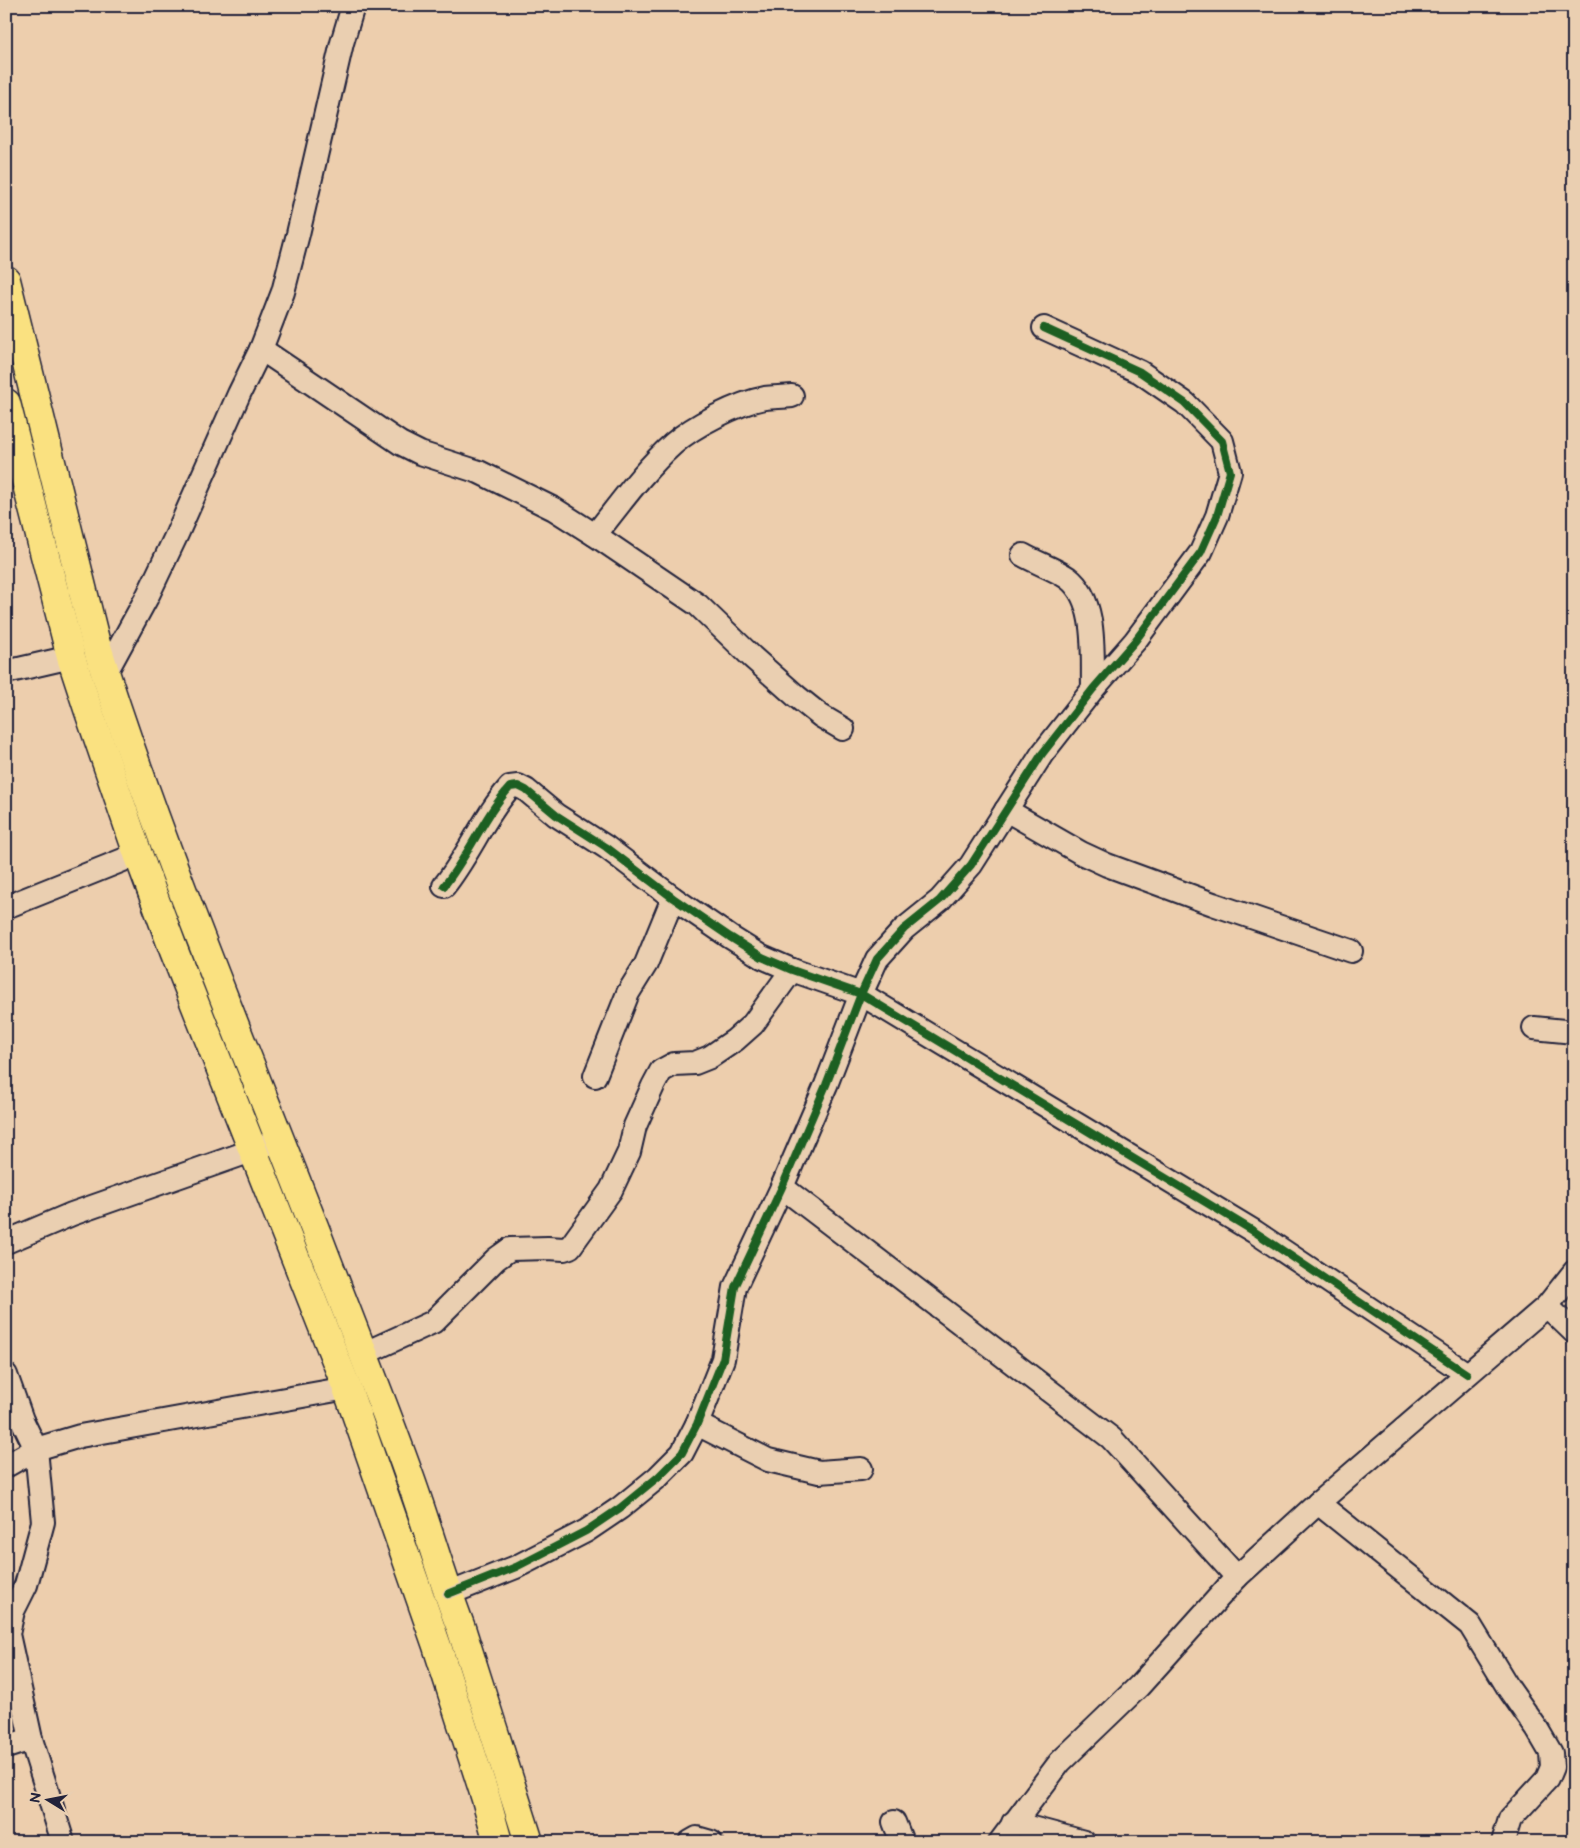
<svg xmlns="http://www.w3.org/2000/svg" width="1580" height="1848" font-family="'Balsamiq Sans',sans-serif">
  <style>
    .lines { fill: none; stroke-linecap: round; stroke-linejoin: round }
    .minor-casing { stroke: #22223b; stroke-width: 26 }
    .trunk-casing { stroke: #22223b; stroke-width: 31 }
    .minor { stroke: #eacfb1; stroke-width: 22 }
    .trunk { stroke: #fae180; stroke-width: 28 }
    .cycleway-casing { stroke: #eacfb1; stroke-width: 11 }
    .cycleway { stroke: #1b5e20; stroke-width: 8 }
  </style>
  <rect width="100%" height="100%" fill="#edcead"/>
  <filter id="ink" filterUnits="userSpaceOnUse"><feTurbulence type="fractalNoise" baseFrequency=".02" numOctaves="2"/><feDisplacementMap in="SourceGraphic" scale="10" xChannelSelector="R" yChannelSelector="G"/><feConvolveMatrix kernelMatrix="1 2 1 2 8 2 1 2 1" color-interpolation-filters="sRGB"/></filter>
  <g filter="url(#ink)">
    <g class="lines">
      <!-- minor casing -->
      <g class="minor-casing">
        <g id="minor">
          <path d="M261,349L400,443L420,453L479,472L554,509L595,535L698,605L752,657L796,696L821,716L843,729"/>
          <path d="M595,535C620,504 643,471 673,444C693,426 738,403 765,398C773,397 783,397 792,396"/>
          <path d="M1023,555C1037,563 1055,569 1068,578C1098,601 1092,656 1093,689"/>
          <path d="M6,672L71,657"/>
          <path d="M105,674L147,597L177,534L239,394L261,349L283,292L298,234L342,43L353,6"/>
          <path d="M1006,810L1081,853L1107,865L1213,904L1351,951"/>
          <path d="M444,886C469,855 484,816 510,787L518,786L526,790L556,815L606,847L673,898L730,937L762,957L792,970L861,994L1255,1232L1467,1374"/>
          <path d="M6,907L138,854"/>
          <path d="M1534,1028L1574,1032"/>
          <path d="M595,1076L628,993L646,964L673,898"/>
          <path d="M782,1187L1111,1438L1237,1577"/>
          <path d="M6,1242L72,1214L254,1150L280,1139"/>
          <path d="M1547,1306L1574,1332"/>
          <path d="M363,1354L433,1322L496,1259L510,1249L548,1248L564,1249L570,1247L611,1190L629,1152L635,1126L653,1086L661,1071L674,1064L695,1063L710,1057L735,1040L753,1024L792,970"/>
          <path d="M6,1375L22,1420L36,1449L43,1522L26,1585L13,1611L8,1634L31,1739L63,1842"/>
          <path d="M697,1424L768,1460L819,1472L861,1469"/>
          <path d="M6,1466L36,1449L80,1436L347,1388"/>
          <path d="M1318,1503L1470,1625L1509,1689L1537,1729L1551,1753L1552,1767L1547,1779L1510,1819L1503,1842"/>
          <path d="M448,1594L516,1567L586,1531L620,1508L658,1477L682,1453L697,1424L723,1359L735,1287L782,1187L826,1085L861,994L877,959L904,929L940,900L971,865L1042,754L1093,689L1135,641L1201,552L1217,516L1230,472L1222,441L1185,403L1140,372L1044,328"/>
          <path d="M6,1747L31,1739"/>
          <path d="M894,1822L902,1842"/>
          <path d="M1013,1823L1084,1842"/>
          <path d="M690,1842L697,1838L711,1842"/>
          <path d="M1000,1842L1060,1762L1139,1686L1237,1577L1318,1503L1547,1306L1574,1272"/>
        </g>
      </g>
      <!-- trunk casing -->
      <g class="trunk-casing">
        <g id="trunk">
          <path d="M6,280L96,644C160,847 243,1043 320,1242C350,1321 382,1399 410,1478C428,1528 442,1579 461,1628L529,1842"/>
          <path d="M6,403L71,657L88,709L138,854L174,951L347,1388L437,1646L486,1799L498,1842"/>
        </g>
      </g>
      <!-- minor -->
      <use href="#minor" class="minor"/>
      <!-- trunk -->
      <use href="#trunk" class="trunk"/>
      <!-- cycleway casing -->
      <g class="cycleway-casing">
        <g id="cycleway">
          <path d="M444,886C469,855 484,816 510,787L518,786L526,790L556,815L606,847L673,898L730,937L762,957L792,970L861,994L1255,1232L1467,1374"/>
          <path d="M448,1594L516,1567L586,1531L620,1508L658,1477L682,1453L697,1424L723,1359L735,1287L782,1187L826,1085L861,994L877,959L904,929L940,900L971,865L1042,754L1093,689L1135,641L1201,552L1217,516L1230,472L1222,441L1185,403L1140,372L1044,328"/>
        </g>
      </g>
      <!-- cycleway -->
      <use href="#cycleway" class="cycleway"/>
    </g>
  </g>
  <!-- margin -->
  <rect width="1580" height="1848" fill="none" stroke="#eacfb1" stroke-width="25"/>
  <rect x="12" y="12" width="1555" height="1823" fill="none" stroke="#22223b" stroke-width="2" filter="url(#ink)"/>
  <!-- north arrow -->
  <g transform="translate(48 1800) rotate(280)" stroke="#eacfb1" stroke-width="4" paint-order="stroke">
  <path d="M0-4L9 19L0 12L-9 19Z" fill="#22223b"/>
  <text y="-8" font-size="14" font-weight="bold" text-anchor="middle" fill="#22223b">N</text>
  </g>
</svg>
